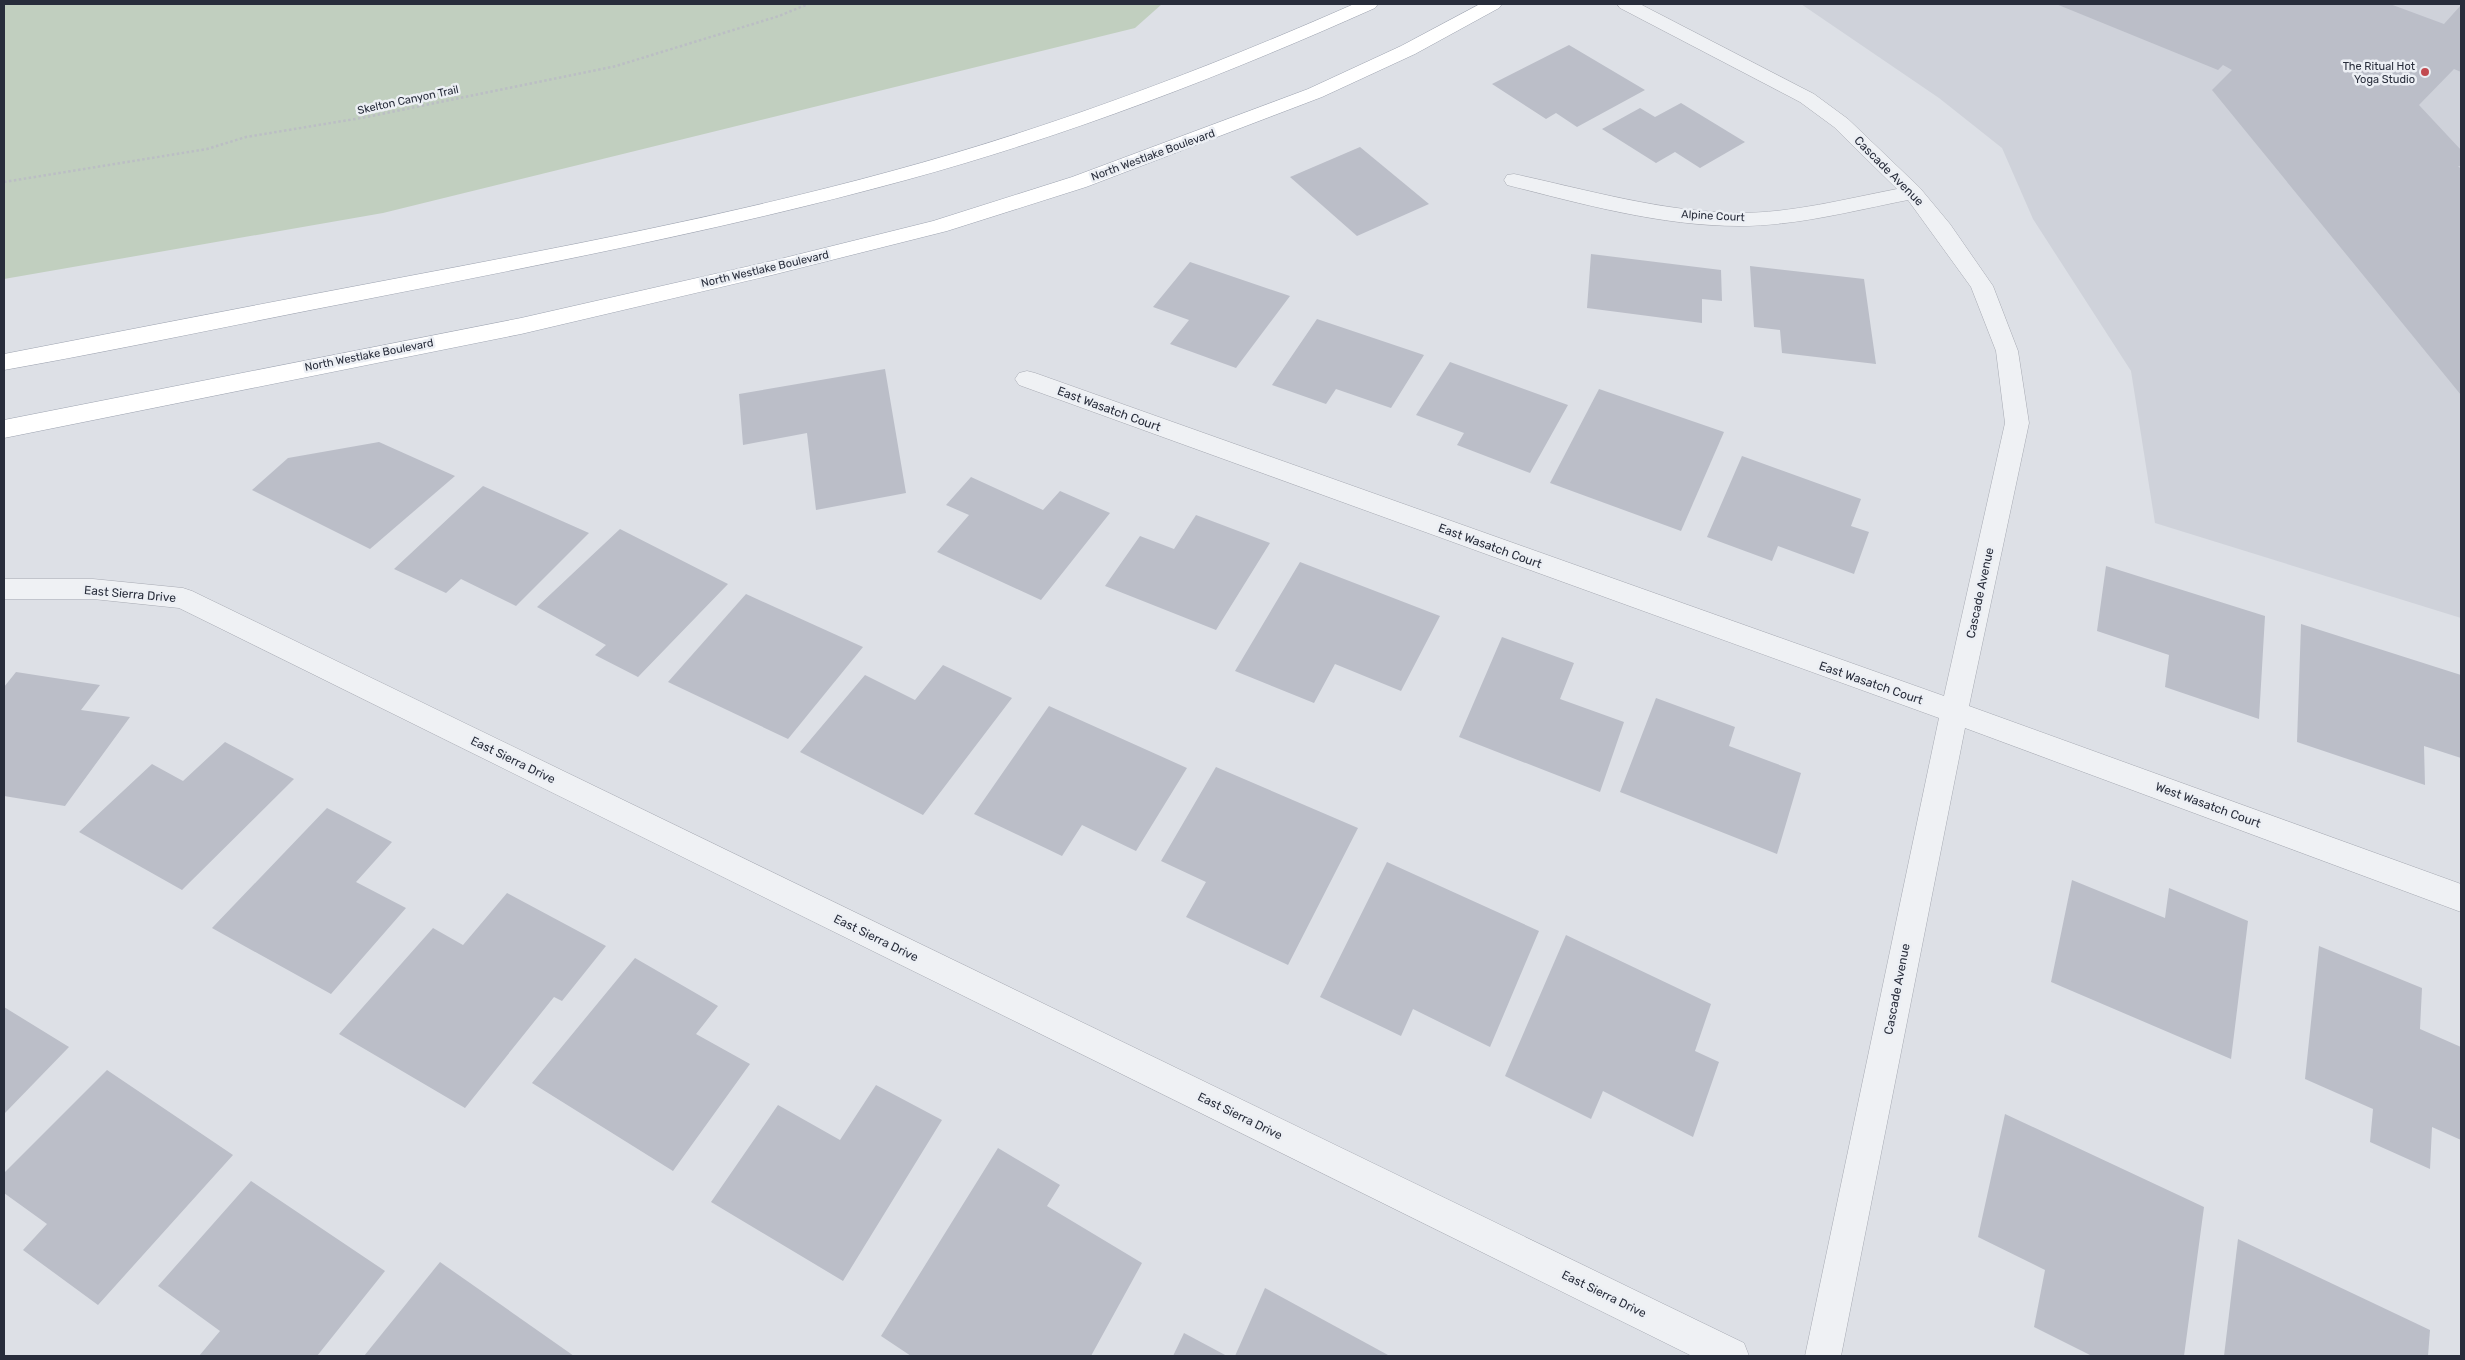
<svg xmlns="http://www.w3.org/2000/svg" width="2465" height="1360" font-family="Rubik,sans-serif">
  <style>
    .built { fill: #cfd2da }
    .green { fill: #c1cfbf }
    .building { fill: #bbbec8 }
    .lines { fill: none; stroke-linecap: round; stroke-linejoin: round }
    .minor-casing { stroke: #a7aab3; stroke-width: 1 }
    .major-casing { stroke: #9da3b0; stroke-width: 1 }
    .path { stroke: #bbbec4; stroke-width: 2.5; stroke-dasharray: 2.5 2.5; stroke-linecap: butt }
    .minor { fill: #eff1f4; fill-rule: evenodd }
    .major { fill: #fff; fill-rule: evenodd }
    .poi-dot { fill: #c24a50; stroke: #eceff4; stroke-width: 2 }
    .labels { text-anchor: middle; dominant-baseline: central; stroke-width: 5; stroke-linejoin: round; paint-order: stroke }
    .far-poi-label { font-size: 11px; fill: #282d3b; stroke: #eceff4; text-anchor: end }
    .far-street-label { font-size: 11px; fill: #282d3b; stroke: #eceff4 }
    .street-label { font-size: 12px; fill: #282d3b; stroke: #eceff4 }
  </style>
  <rect width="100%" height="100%" fill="#dde0e6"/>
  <!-- built -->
  <path class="built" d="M1801,4H2461V618L2155,523L2131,371L2033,219L2002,148L1939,98Z"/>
  <!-- green -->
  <path class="green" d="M4,4H1162L1135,28L383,213L4,279Z"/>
  <!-- building -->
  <g class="building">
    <path d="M2056,4H2390L2444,24L2461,5V72L2454,69L2419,105L2461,150V166H2458L2461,169V395L2212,90L2232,70L2223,65L2218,70Z"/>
    <path d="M1569,45L1645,90L1577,127L1556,113L1546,119L1492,84Z"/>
    <path d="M1681,103L1745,142L1700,168L1675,152L1656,163L1602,129L1640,108L1655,117Z"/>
    <path d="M1360,147L1429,204L1357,236L1290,177Z"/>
    <path d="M1591,254L1721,270L1722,301L1702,299V323L1587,308Z"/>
    <path d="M1190,262L1290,296L1236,368L1170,344L1189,320L1153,307Z"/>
    <path d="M1750,266L1864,279L1876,364L1782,353L1780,330L1754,327Z"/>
    <path d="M1317,319L1424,355L1391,408L1336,389L1326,404L1272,385Z"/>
    <path d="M1450,362L1568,405L1530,473L1457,445L1464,433L1416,415Z"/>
    <path d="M885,369L906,493L816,510L807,433L743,445L739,394Z"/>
    <path d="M1599,389L1724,432L1681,531L1550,483Z"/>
    <path d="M379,442L455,476L370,549L252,490L288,458Z"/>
    <path d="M1742,456L1861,499L1851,526L1869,532L1854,574L1778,546L1772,561L1707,537Z"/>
    <path d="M971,477L1043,510L1060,491L1110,513L1041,600L937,552L969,515L946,505Z"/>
    <path d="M483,486L589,533L516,606L461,579L446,593L394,569Z"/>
    <path d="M1196,515L1270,543L1216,630L1105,586L1140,536L1174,549Z"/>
    <path d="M620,529L728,584L638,677L595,655L606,645L537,607Z"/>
    <path d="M1300,562L1440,616L1401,691L1335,664L1314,703L1235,671Z"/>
    <path d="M2106,566L2265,616L2259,719L2165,687L2169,655L2097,631Z"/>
    <path d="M746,594L863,647L788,739L668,682Z"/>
    <path d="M2301,624L2461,675V758L2424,746L2425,785L2297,742Z"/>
    <path d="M1502,637L1574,663L1560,699L1624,722L1600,792L1459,737Z"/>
    <path d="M943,665L1012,698L923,815L800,752L865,675L915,700Z"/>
    <path d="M16,672L100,685L81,710L130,717L65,806L4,796V687Z"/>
    <path d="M1656,698L1735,727L1729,746L1801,773L1777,854L1620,792Z"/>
    <path d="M1049,706L1187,768L1136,851L1082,825L1062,856L974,814Z"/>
    <path d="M225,742L294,779L182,890L79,832L152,764L183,781Z"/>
    <path d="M1216,767L1358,828L1288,965L1186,917L1206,882L1161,861Z"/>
    <path d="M327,808L392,842L356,882L406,908L331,994L212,928Z"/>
    <path d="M1387,862L1539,931L1490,1047L1413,1009L1401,1036L1320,997Z"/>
    <path d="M2072,880L2165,918L2169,888L2248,921L2231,1059L2051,982Z"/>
    <path d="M507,893L606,946L562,1001L554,997L465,1108L339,1034L433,928L463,945Z"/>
    <path d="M1566,935L1711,1004L1695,1051L1719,1062L1693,1137L1603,1091L1591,1119L1505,1076Z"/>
    <path d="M2319,946L2422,988L2420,1029L2461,1047V1140L2432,1127L2430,1169L2370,1142L2373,1109L2305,1079Z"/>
    <path d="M635,958L718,1006L696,1034L750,1064L673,1171L532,1083Z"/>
    <path d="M4,1007L69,1047L4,1114Z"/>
    <path d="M107,1070L233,1155L98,1305L23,1250L47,1224L4,1193V1173Z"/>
    <path d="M876,1085L942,1120L843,1281L711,1202L778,1105L840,1140Z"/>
    <path d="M2005,1114L2204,1207L2184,1356H2092L2034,1327L2045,1270L1978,1237Z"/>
    <path d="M998,1148L1060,1185L1047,1206L1142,1263L1091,1356H911L881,1336Z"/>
    <path d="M251,1181L385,1271L317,1356H199L220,1331L158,1286Z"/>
    <path d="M2238,1239L2430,1330L2428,1356H2224Z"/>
    <path d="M440,1262L574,1356H364Z"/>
    <path d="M1265,1288L1388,1355L1387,1356H1235Z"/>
    <path d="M1184,1333L1227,1356H1173Z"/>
  </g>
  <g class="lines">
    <!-- minor casing -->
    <g class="minor-casing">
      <g id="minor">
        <path d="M1617,4H1640L1814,94L1848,119L1920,188L1950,224L1993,286L2018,351L2029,423L1969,706L2461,884V912L1965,728L1841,1356H1805L1939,718L1019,385L1015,379L1019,373L1027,371L1035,373L1944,696L2005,423L1996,351L1971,287L1908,200C1852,211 1796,226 1739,226C1661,226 1582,204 1507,185L1504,180L1507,175L1514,174C1588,190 1663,212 1739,213C1792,213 1845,199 1897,189L1834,127L1800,102L1620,8Z"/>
        <path d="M4,579H93L183,588L192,591L1744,1343L1749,1356H1692L179,608L93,599H4Z"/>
      </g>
    </g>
    <!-- major casing -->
    <g class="major-casing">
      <g id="major">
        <path d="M1354,4H1378L1375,8C1223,76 1067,136 906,180C727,229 544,264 362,300C242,323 123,349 4,370V354C138,328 271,302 404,277C568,246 731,215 892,171C1050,128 1204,70 1354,4Z"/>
        <path d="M1480,4H1502L1499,8L1415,54L1322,97L1086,187L947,231L772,275L521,334L4,438V420L521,318L772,261L933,221L1072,177L1308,89L1401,46Z"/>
      </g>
    </g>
    <!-- path -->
    <path class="path" d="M4,182L207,149L246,137L367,117L616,66L779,16L808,4"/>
    <!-- minor -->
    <use href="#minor" class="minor"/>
    <!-- major -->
    <use href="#major" class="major"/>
  </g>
  <!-- markers -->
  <circle class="poi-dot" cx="2425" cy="72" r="5"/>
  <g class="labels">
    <!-- far-poi labels -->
    <g class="far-poi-label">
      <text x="2415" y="66">The Ritual Hot<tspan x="2415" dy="13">Yoga Studio</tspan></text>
    </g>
    <!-- far-street labels -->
    <g class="far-street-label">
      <text transform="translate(408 100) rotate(-12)">Skelton Canyon Trail</text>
      <text transform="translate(1153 155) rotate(-20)">North Westlake Boulevard</text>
      <text transform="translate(1713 216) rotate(3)">Alpine Court</text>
      <text transform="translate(765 269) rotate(-13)">North Westlake Boulevard</text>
      <text transform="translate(369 355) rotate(-11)">North Westlake Boulevard</text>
    </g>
    <!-- street labels -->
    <g class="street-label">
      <text transform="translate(1889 171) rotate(45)">Cascade Avenue</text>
      <text transform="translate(1109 409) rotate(20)">East Wasatch Court</text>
      <text transform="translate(1490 546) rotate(20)">East Wasatch Court</text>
      <text transform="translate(1980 593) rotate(-78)">Cascade Avenue</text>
      <text transform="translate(130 594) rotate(5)">East Sierra Drive</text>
      <text transform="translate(1871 683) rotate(19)">East Wasatch Court</text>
      <text transform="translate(513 760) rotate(26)">East Sierra Drive</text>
      <text transform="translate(2208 805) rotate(20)">West Wasatch Court</text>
      <text transform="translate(876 938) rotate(26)">East Sierra Drive</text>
      <text transform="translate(1897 989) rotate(-79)">Cascade Avenue</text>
      <text transform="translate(1240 1116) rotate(26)">East Sierra Drive</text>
      <text transform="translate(1604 1294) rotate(26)">East Sierra Drive</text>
    </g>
  </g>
  <!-- border -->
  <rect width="2465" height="1360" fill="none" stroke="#282d3b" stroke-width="10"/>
</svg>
